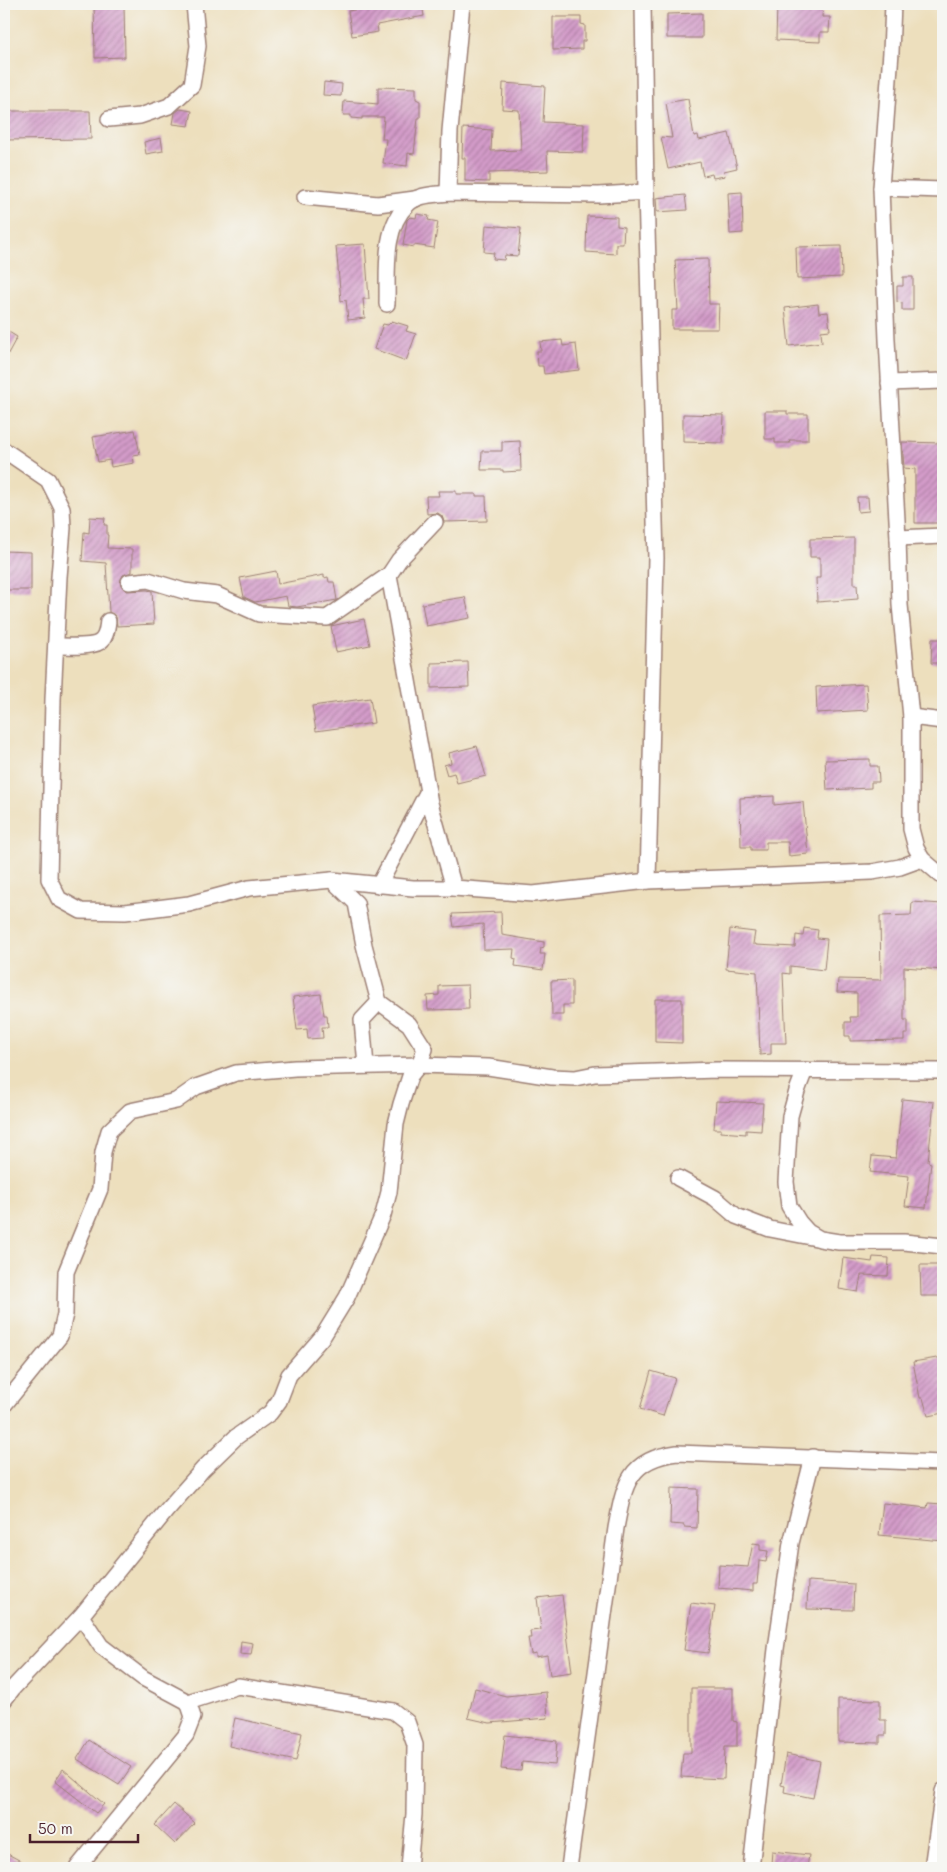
<svg xmlns="http://www.w3.org/2000/svg" width="947" height="1872" font-family="Mali,sans-serif">
  <style>
    .building { fill: url(#building-hatch) }
    .lines { fill: none; stroke-linecap: round; stroke-linejoin: round }
    .minor-casing { stroke: #9c7f74; stroke-width: 18 }
    .minor { stroke: #fff; stroke-width: 15 }
  </style>
  <defs>
    <pattern id="building-hatch" width="6" height="6" patternUnits="userSpaceOnUse" patternTransform="scale(1.25)"><rect width="6" height="6" fill="#d39bc9"/><path d="M-1 1l2-2M0 6l6-6M5 7l2-2" fill="none" stroke="#ad7ea3"/></pattern>
  </defs>
  <rect width="100%" height="100%" fill="#f6f6f2"/>
  <filter id="ink" filterUnits="userSpaceOnUse"><feTurbulence type="fractalNoise" baseFrequency=".02" numOctaves="2"/><feDisplacementMap in="SourceGraphic" scale="10" xChannelSelector="R" yChannelSelector="G"/><feConvolveMatrix kernelMatrix="1 2 1 2 8 2 1 2 1" color-interpolation-filters="sRGB"/></filter>
  <filter id="wash" filterUnits="userSpaceOnUse"><feTurbulence type="fractalNoise" baseFrequency=".0096" numOctaves="4" result="noise"/><feDisplacementMap in="SourceGraphic" scale="20" xChannelSelector="R" yChannelSelector="G"/><feGaussianBlur stdDeviation="1.12" result="paint"/><feColorMatrix in="noise" values="0 0 0 0 0 0 0 0 0 0 0 0 0 0 0 0 0 1.4 0 .05"/><feComposite in="paint" operator="in"/></filter>
  <g filter="url(#wash)">
    <rect width="100%" height="100%" fill="#eddfbd"/>
    <g id="blocks">
      <!-- building -->
      <g class="building">
        <path d="M94,4H124L125,57L95,58Z"/>
        <path d="M391,4H422L424,16L377,25L378,32L352,36L348,11Z"/>
        <path d="M777,4H823L822,17H830L829,32H820V42L776,40Z"/>
        <path d="M702,13V38H667V14Z"/>
        <path d="M553,17H581V24L585,25V41H582V49L553,50Z"/>
        <path d="M324,82L342,84L341,96L323,95Z"/>
        <path d="M503,83L545,86L543,122L584,124L583,152L547,151L548,171L489,173V182L465,181V158H462L463,128L492,130L491,151L521,150L519,110L502,109Z"/>
        <path d="M378,87L416,88V99L420,101V118H418L414,154L408,153L407,166L383,163L386,139H382L384,117H362V119L351,118V115H343L344,101L378,104Z"/>
        <path d="M688,99L694,136L698,135L699,140L729,133L737,168L724,171L725,176L713,178L712,174L703,176L700,162L668,169L661,137L672,138L666,103Z"/>
        <path d="M180,109L192,111L189,126L173,124L175,113Z"/>
        <path d="M4,111H90L91,139L4,140Z"/>
        <path d="M161,138L163,151L146,154L144,142Z"/>
        <path d="M742,192L743,233L730,234L728,193Z"/>
        <path d="M685,195L687,210L657,212L656,198Z"/>
        <path d="M417,214L429,216L428,220L438,222L434,248L414,245V247L403,245L407,220L410,217L416,218Z"/>
        <path d="M587,216L617,217V226L624,227L623,244H616V254L586,252Z"/>
        <path d="M486,225L521,228L518,256L505,255L504,260L493,259L494,253L484,252Z"/>
        <path d="M365,244L369,299H363L365,318L348,320L346,300L341,301L336,246Z"/>
        <path d="M841,246L842,277L797,279L796,247Z"/>
        <path d="M708,259L709,304H719L718,329H672V310H678L675,260Z"/>
        <path d="M903,277H913V310H902V303L897,302V286H903Z"/>
        <path d="M818,304L819,313L828,312L830,330L821,331L822,342L789,346L785,308Z"/>
        <path d="M392,321L408,326L406,331L416,334L406,361L374,349L383,324L388,325Z"/>
        <path d="M4,329L17,337L4,361Z"/>
        <path d="M562,340L563,346L576,344L579,370L544,374L543,366H538L537,351H541L540,342Z"/>
        <path d="M765,411H787V414H808V440H789L790,443H775V439H765Z"/>
        <path d="M683,414L724,415L723,443L683,442Z"/>
        <path d="M135,430L140,454L133,455L134,463L111,467L110,460L98,462L93,437Z"/>
        <path d="M520,441L521,471L503,472V470H481L482,451H502V442Z"/>
        <path d="M902,442L943,443V523H915V469L904,468Z"/>
        <path d="M438,491H456V494H476V496H486L487,521L444,522L442,516L438,513L427,514L426,496H439Z"/>
        <path d="M857,497H868L869,511L858,512Z"/>
        <path d="M90,517L105,518L104,525H107V535H108L107,548L132,549V572L123,575L120,583L126,591L147,590L152,591L154,624L117,626L116,617L109,612L106,563L82,561L84,532L89,533Z"/>
        <path d="M854,538V585H857L858,599L817,602L816,578H820V557H810V539Z"/>
        <path d="M4,551L31,552V590H4Z"/>
        <path d="M276,571L278,584L324,575V578L328,577L329,582H334L337,600L297,607L288,606L286,596L255,602L244,597L240,578Z"/>
        <path d="M465,597L470,618L426,626L422,604Z"/>
        <path d="M364,619L370,645L336,652L331,626Z"/>
        <path d="M932,639H943V663H931Z"/>
        <path d="M468,662L469,687L431,688V663Z"/>
        <path d="M866,684L868,710L817,713L816,687Z"/>
        <path d="M370,698L374,723L316,731L312,706Z"/>
        <path d="M477,746L486,776L457,783L454,773L447,775L444,765L451,763L449,753Z"/>
        <path d="M870,759V766H878L879,782H871V788L827,790L825,760Z"/>
        <path d="M774,796V805L803,802L808,854L789,856L788,842H766V850H751V847H741L740,798Z"/>
        <path d="M912,902L943,904V970L904,967V1020H908V1034H904V1040L850,1041V1036H845V1022H851L850,1017H857V993L837,992L838,979L881,980L880,916L911,915Z"/>
        <path d="M501,912L502,935L544,942V947L541,948L540,954H545L543,970L515,966L516,959L513,958L514,949L484,950L483,924L454,927L452,914Z"/>
        <path d="M804,928L818,930L817,938L827,939L824,970L790,966V974L783,973L786,1043H771V1054L760,1055L757,972L726,969L730,929L755,932L753,944H756V945L795,947L796,935L803,936Z"/>
        <path d="M572,980V1005H563V1015H552L551,981Z"/>
        <path d="M468,985L469,1009L428,1010L427,996L439,995V986Z"/>
        <path d="M321,994L324,1015H327L328,1027H322L323,1038L308,1039L307,1029L297,1030L293,997Z"/>
        <path d="M655,999H682V1043L655,1042Z"/>
        <path d="M902,1099L934,1102L928,1162L931,1163L926,1208L905,1206L909,1176L870,1172L872,1156L896,1158Z"/>
        <path d="M716,1101L763,1103L761,1131L746,1130V1134L721,1132V1129H714Z"/>
        <path d="M873,1257L889,1258L888,1276L861,1275L858,1292L839,1289L843,1258L872,1262Z"/>
        <path d="M920,1265H939L940,1296H921Z"/>
        <path d="M943,1357V1413L928,1416L923,1398H920L913,1362Z"/>
        <path d="M651,1371L675,1378L663,1416L640,1409Z"/>
        <path d="M671,1488L698,1489L697,1528L684,1527V1525L670,1524Z"/>
        <path d="M883,1503L927,1508L928,1503L943,1504V1541L879,1535Z"/>
        <path d="M753,1543L760,1544V1550L768,1551L766,1562L759,1561L757,1584H753V1591L718,1588L719,1565L748,1567Z"/>
        <path d="M808,1581L854,1584L853,1610L807,1609Z"/>
        <path d="M562,1595L572,1672L550,1675L547,1655L536,1657V1653L531,1654L528,1638H531L530,1631L541,1630L537,1598Z"/>
        <path d="M691,1603L715,1606L708,1653L684,1650Z"/>
        <path d="M241,1641L253,1643L251,1655L240,1654Z"/>
        <path d="M475,1688L506,1696L546,1692L548,1718L490,1723L468,1718Z"/>
        <path d="M691,1688H733V1721L737,1722V1746H725L724,1779L681,1777L683,1753H691Z"/>
        <path d="M838,1699L880,1700V1720H886V1735H880V1743L838,1742Z"/>
        <path d="M235,1718L302,1733L296,1761L229,1746Z"/>
        <path d="M505,1735L557,1741L555,1765L522,1762L521,1771L501,1769Z"/>
        <path d="M89,1740L131,1767L119,1785L77,1759Z"/>
        <path d="M786,1754L820,1761L813,1798L784,1792L785,1786L781,1785Z"/>
        <path d="M63,1769L104,1804L96,1813L55,1781Z"/>
        <path d="M174,1804L195,1823L175,1844L155,1825Z"/>
        <path d="M772,1851L809,1855L807,1868H776V1865L771,1864Z"/>
        <path d="M4,1852L34,1868H4Z"/>
      </g>
    </g>
  </g>
  <g filter="url(#ink)">
    <use href="#blocks" fill-opacity="0" stroke="#9c7f74" stroke-width="1"/>
    <g class="lines">
      <!-- minor casing -->
      <g class="minor-casing">
        <g id="minor">
          <path d="M643,4L646,192L656,558L648,881"/>
          <path d="M893,4L891,52L881,188L887,340L898,538L900,605L911,717V829L916,848L922,859L943,877"/>
          <path d="M109,119L140,116L169,106L192,85L198,46L194,4"/>
          <path d="M881,188L943,190"/>
          <path d="M448,193L450,131L462,4"/>
          <path d="M305,197L378,204L415,199"/>
          <path d="M387,304C388,273 382,228 408,204C418,194 435,195 448,193L599,195L646,192"/>
          <path d="M889,383L943,381"/>
          <path d="M4,450L48,480L62,508L63,528L59,577L53,699L49,879L59,899L81,911L125,912L189,904L249,888L332,880L413,888H454L533,894L648,881L872,872L900,867L922,859"/>
          <path d="M435,522L399,560L389,575L430,803L454,888"/>
          <path d="M898,538L943,536"/>
          <path d="M129,582L148,580L184,591L217,595L259,614L327,618L389,575"/>
          <path d="M56,646C66,646 96,648 102,640C107,635 107,627 108,621"/>
          <path d="M911,717L943,721"/>
          <path d="M379,885L428,791"/>
          <path d="M366,1066L362,1020L379,1002"/>
          <path d="M805,1070L797,1091L790,1116L786,1182L789,1206L799,1222L808,1232L820,1239L839,1242H904L943,1246"/>
          <path d="M678,1178L715,1198L736,1216L770,1229L816,1238"/>
          <path d="M4,1405L60,1336L65,1314L66,1272L100,1189L103,1152L109,1131L130,1111L176,1101L196,1087L236,1073L295,1068L419,1065L488,1067L552,1077L575,1078L595,1074L717,1070L943,1071"/>
          <path d="M4,1700L14,1687L81,1616L166,1511L203,1469L236,1437L270,1413L279,1401L289,1375L323,1336L347,1297L383,1215L389,1192L396,1124L401,1104L410,1076L419,1065L425,1049L409,1024L379,1002L364,945L356,903L332,880"/>
          <path d="M188,1702L238,1686L393,1711L407,1722L415,1745L414,1814L409,1868"/>
          <path d="M77,1868L186,1735L193,1717L188,1702L143,1678L101,1646L81,1616"/>
          <path d="M569,1868L616,1528C624,1485 628,1459 677,1453L943,1463"/>
          <path d="M751,1868L776,1649L791,1543L813,1457"/>
          <path d="M932,1868L943,1791"/>
        </g>
      </g>
      <!-- minor -->
      <use href="#minor" class="minor"/>
    </g>
  </g>
  <!-- margin -->
  <rect width="947" height="1872" fill="none" stroke="#f6f6f2" stroke-width="20"/>
  <!-- scale -->
  <path d="M30 1834v8h108v-8" fill="none" stroke="#4a1f2b" stroke-width="2.5"/>
  <text x="38" y="1834" font-size="15" fill="#4a1f2b" stroke="#f6f6f2" stroke-width="4" paint-order="stroke">50 m</text>
</svg>
